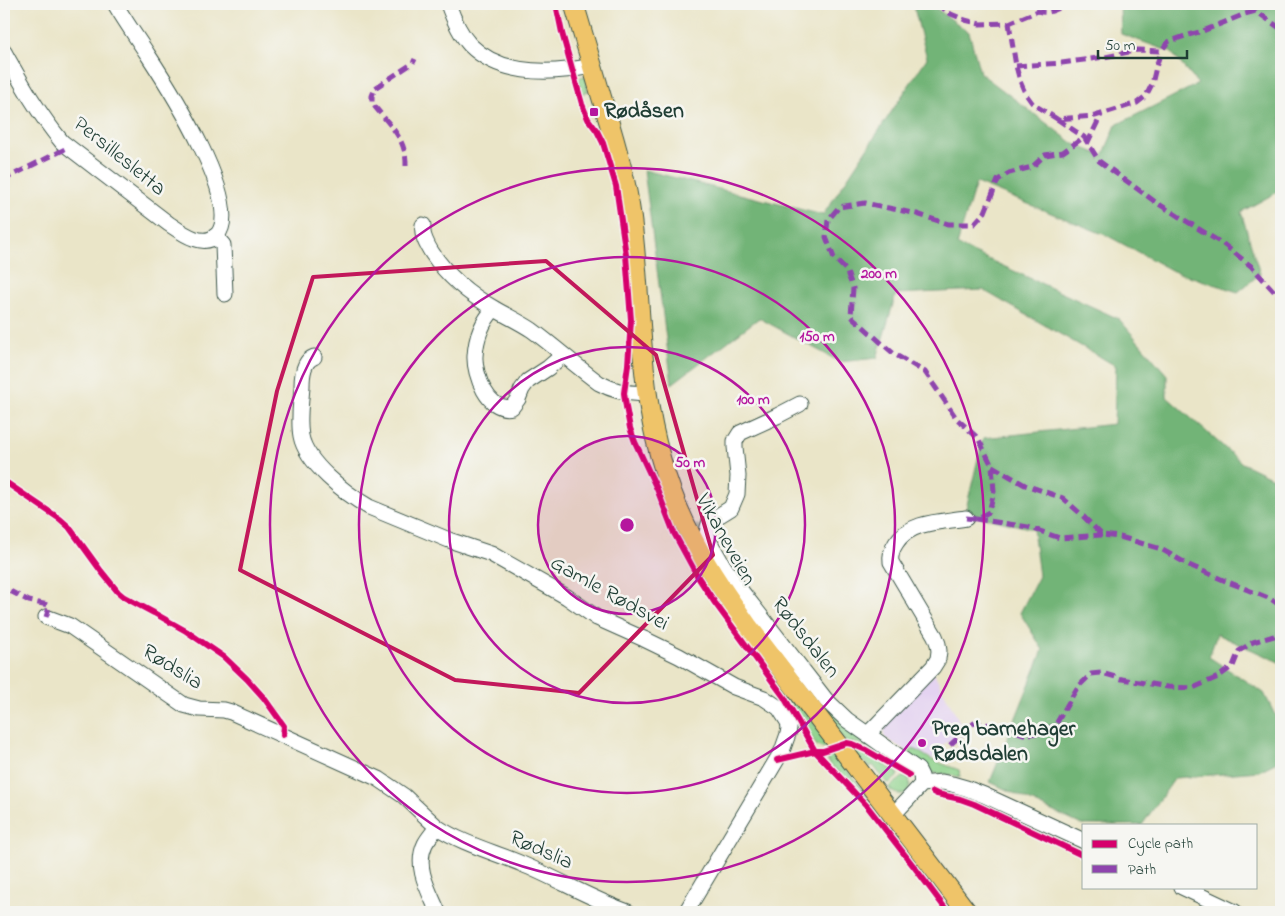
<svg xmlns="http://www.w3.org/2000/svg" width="1285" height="916" font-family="'Indie Flower',sans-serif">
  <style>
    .built { fill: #e4d3f1 }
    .green { fill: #8ed28b; stroke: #568860 }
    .forest { fill: #72b477; stroke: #487856 }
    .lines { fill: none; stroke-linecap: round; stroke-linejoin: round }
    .minor-casing { stroke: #3d564a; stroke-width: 17 }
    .major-casing { stroke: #3d564a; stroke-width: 21 }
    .minor { stroke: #fff; stroke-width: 15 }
    .major { stroke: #efc469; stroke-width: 19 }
    .quiet { stroke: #8e44ad; stroke-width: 5; stroke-dasharray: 10 5; stroke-linecap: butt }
    .cycleway-casing { stroke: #f6f6f2; stroke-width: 9 }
    .cycleway { stroke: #d6006c; stroke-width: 6 }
    .marked { fill: none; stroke: #c2185b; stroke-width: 4; stroke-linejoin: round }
    .ring { fill: none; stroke: #b5179e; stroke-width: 2.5 }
    .poi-dot { fill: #b5179e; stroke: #f6f6f2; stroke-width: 2 }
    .labels { text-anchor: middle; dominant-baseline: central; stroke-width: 5; stroke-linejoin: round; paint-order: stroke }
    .poi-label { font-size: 22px; font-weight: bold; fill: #1f3d34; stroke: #f6f6f2; text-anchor: start }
    .street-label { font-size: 22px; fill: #1f3d34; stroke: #f6f6f2 }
    .centre { fill: #b5179e; stroke: #f6f6f2; stroke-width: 2.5 }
    .ring-label { font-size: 15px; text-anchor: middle; font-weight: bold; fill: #b5179e; stroke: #f6f6f2; stroke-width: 5; stroke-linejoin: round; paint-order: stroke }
  </style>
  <rect width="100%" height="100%" fill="#f6f6f2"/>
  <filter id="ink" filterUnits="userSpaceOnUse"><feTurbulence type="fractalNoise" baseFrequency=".02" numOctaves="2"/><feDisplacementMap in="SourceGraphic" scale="10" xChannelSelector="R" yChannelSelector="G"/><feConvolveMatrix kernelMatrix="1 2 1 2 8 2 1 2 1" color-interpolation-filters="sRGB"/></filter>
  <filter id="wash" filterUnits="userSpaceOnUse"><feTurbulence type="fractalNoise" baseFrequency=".0096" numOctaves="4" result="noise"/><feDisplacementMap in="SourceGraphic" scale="20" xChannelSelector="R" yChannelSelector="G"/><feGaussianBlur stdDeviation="1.12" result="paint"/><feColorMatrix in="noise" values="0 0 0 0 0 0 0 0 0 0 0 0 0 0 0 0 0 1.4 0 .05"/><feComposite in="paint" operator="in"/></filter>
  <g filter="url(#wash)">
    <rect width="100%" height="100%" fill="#eae5c8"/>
    <!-- built -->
    <path class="built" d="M934,673L965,732L942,745L933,759L911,747L908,752L884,737L885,724Z"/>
    <!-- green -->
    <g class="green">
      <path d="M582,76L586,77L588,92L586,91L584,94L581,93L578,80Z"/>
      <path d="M696,525H698L723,570L779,647L904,769L863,745L856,743L851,742L853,748L858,749L898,773L897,777L889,783L886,782L873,765L870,767L856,756L730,586Z"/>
      <path d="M751,649L770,666L827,740L826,747L822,748L817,746L784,693Z"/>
      <path d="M913,748L932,760L959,770L960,777L946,774L932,773L908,755Z"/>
      <path d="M832,751L919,861L917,863H914L860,793L830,764L826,758Z"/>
      <path d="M903,777L909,778C913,794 900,799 889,789L890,787Z"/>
    </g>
    <!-- forest -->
    <path class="forest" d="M913,4H930L969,32L980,73L1074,144L1103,156L1116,125L1198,84L1171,52L1121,34L1120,6L1116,4H1281V190L1241,212L1260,274L1238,292L1173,271L1108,236L976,183L957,245L1119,319L1167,375V397L1242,463L1281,482V663L1217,634L1209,657L1264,693L1274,713L1281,720V760L1259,771L1175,778L1142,825H1084V826L990,782L1043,650L1020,613L1039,576L1033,529L965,513L983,438L1114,424L1116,366L983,290L896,294L877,358L840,362L759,318L672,384L644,170L823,215L927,58Z"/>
  </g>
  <g filter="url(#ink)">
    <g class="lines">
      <!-- minor casing -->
      <g class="minor-casing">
        <g id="minor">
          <path d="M448,4C453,18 459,33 470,45C501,76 552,74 592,66"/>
          <path d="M4,52C22,84 38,113 62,142L169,224C181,232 203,249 217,235C245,205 167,84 148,55C137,38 125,21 115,4"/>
          <path d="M423,225C421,235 427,245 432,253C448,277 470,295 495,309C507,316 520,322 532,330C555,347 576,366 599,383C614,391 629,395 647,393"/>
          <path d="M215,236L223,245L225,294"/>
          <path d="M494,309C482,322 476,338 475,356C474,374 488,413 512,407L518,399L522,389L528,381L548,368L563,355"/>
          <path d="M314,357C303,361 302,376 302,386C301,403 298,420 301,436C306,463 346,494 369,507L449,540L491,554L567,597L597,618L644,639L679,656L734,687L764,698L779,708L788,722L789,728L788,734L782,751L686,912"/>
          <path d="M800,404L777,416L740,433L735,441V447L738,476L737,494L731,508L710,521L708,527L707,534L709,541L724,567L742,592L826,700L847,720L918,770L921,776L922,784"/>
          <path d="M46,617L70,626L184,705L199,709L224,710L231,712L379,779L404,796L437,827"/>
          <path d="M868,734L933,667L938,659L939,651L938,644L935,636L891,562C890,555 892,549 896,543C910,521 942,522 966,518"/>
          <path d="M893,815L922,784L942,782L952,784L966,788L984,795L1084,841"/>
          <path d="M1182,887L1235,912"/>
          <path d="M438,912C429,891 414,867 425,844C428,838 433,833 437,827C463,844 494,852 522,864C558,879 591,899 628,912"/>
        </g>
      </g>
      <!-- major casing -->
      <g class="major-casing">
        <path id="major" d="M574,4C584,39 595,74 605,109C616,144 626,179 631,215C639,274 639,334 647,392C654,444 670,497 695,543C710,572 729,599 748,626L967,912"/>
      </g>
      <!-- minor -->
      <use href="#minor" class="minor"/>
      <!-- major -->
      <use href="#major" class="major"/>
      <!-- quiet -->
      <g class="quiet">
        <path d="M937,4L951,14L965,20L980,24L1009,23L1038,11C1051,15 1057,8 1069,4"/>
        <path d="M1250,4L1256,11L1281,29"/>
        <path d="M1009,23L1016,66L1020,81L1025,93L1033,104L1057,119L1095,116L1137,103L1146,96L1152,84L1156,67L1161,51"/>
        <path d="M1016,66L1062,63L1105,57L1138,50L1161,51L1168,42L1182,37L1203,31L1245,14L1256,11"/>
        <path d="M1057,119L1084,137L1099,161L1154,201L1223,244L1251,266L1281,299"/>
        <path d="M1087,144L1101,115"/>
        <path d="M406,166C407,138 388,124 372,103V96L375,88L413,63L415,59"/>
        <path d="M4,183L9,177L69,147"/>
        <path d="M992,466L1025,485L1063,498L1082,515L1102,535L1120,537L1161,549L1189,565L1228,582L1271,599L1281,606"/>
        <path d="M966,518L976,519L989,512L994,492L992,466L978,438L957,419L925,372L894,354L851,316L853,288L846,270L834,258L826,237L828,220L839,207L865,203L917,214L948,224H974L985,212L998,180L1009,173L1032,167L1045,155L1063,152L1084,137"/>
        <path d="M976,519L1028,527L1060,538L1102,535"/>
        <path d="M10,591L29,601L48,605L49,608L46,617"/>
        <path d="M950,745L974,723L995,725L1024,734L1042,733L1056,724L1077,688L1091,674L1102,673L1122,679L1168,687L1193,688L1218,677L1233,666L1239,651L1253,642L1274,636L1281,631"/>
      </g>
      <!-- cycleway casing -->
      <g class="cycleway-casing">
        <g id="cycleway">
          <path d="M556,4L562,33L582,104L588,119L597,131L603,143L616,186L626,255L631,320L628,365L624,393L626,407L630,428L635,442L657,489L674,533L698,577L715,603L784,697L815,751L867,806L915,868L948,912"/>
          <path d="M4,481L60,519L69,527L101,571L118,592L124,597L154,613L186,631L224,657L247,679L264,698L284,726L283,735"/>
          <path d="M777,760L815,751H823L847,743L852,744L866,750L909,775"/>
          <path d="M933,792L937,794L960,799L974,804L1084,856"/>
        </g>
      </g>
      <!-- cycleway -->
      <use href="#cycleway" class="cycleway"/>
    </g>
  </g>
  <!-- marked area -->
  <path class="marked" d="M546,261L656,355L713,555L579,693L455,680L240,570L277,391L313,277Z"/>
  <!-- distance rings -->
  <circle cx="627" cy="525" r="89" fill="#b5179e" fill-opacity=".12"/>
  <g class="ring">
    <circle cx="627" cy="525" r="89"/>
    <circle cx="627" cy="525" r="178"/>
    <circle cx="627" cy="525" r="268"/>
    <circle cx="627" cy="525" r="357"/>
  </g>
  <!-- markers -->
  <g class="poi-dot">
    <rect x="589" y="107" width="10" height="10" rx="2.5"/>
    <circle cx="922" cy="743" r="5"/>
  </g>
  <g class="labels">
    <!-- poi labels -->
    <g class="poi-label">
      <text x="604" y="112">Rødåsen</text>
      <text x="932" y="730">Preg barnehager<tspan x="932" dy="25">Rødsdalen</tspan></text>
    </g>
    <!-- street labels -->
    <g class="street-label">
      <text transform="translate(119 157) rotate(39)">Persillesletta</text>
      <text transform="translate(725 540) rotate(61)">Vikaneveien</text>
      <text transform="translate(609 594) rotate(29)">Gamle Rødsvei</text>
      <text transform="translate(805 638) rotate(52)">Rødsdalen</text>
      <text transform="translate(172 668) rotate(32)">Rødslia</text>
      <text transform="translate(541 851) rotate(24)">Rødslia</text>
    </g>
  </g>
  <circle cx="627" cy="525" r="8" class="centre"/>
  <g class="ring-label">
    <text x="879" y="278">200 m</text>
    <text x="817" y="341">150 m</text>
    <text x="753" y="404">100 m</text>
    <text x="690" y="467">50 m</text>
  </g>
  <!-- margin -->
  <rect width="1285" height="916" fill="none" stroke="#f6f6f2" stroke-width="20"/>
  <!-- legend -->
  <rect x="1082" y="824" width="175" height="65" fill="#f6f6f2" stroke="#a0aca6"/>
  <rect x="1092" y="840" width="25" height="8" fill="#d6006c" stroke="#a0aca6"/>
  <text x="1128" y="848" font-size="15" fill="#1f3d34">Cycle path</text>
  <rect x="1092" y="865" width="25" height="8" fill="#8e44ad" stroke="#a0aca6"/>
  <text x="1128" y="874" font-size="15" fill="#1f3d34">Path</text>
  <!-- scale -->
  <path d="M1098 50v8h89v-8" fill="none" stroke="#1f3d34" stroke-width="2.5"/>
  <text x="1105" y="50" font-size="15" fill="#1f3d34" stroke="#f6f6f2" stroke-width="4" paint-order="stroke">50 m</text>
</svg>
